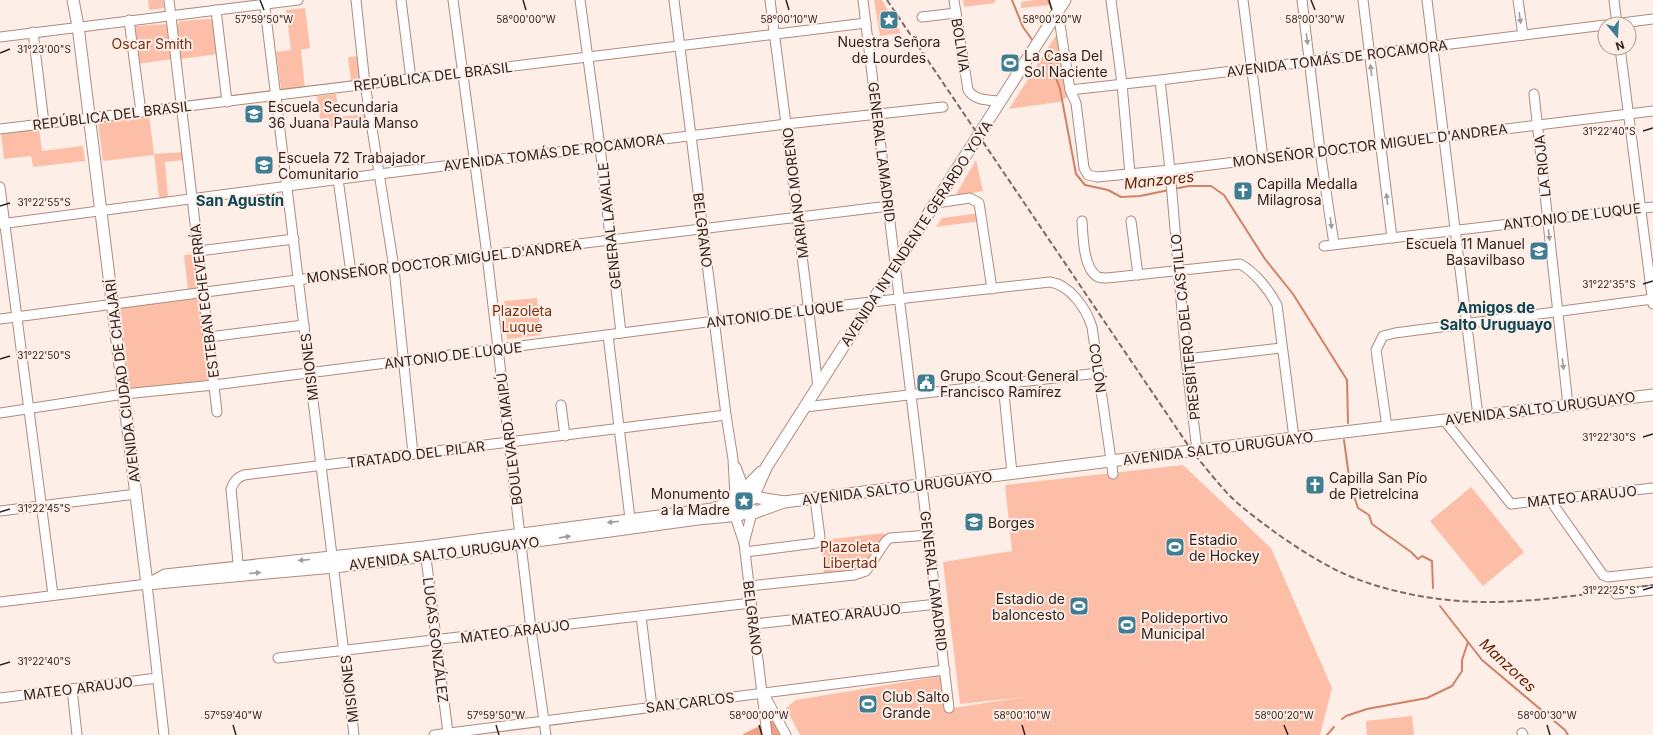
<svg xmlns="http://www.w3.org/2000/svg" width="1653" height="735" font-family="Inter,sans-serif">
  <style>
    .green { fill: #fdbea7 }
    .forest { fill: #f0a082 }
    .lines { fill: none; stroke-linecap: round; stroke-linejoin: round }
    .stream { stroke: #cf8264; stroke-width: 2 }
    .minor-casing { stroke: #ae8b7e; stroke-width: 11 }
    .major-casing { stroke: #ae8b7e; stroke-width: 13 }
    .minor { stroke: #fff; stroke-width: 9 }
    .major { stroke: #fff; stroke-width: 11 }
    .rail { stroke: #7b6c67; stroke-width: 2; stroke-dasharray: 6 3; stroke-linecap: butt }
    .oneway { fill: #a29c9a }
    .ticks { fill: none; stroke: #31231e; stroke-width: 1.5 }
    .labels { text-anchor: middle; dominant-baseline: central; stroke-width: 4; stroke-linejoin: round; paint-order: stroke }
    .poi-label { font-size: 14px; fill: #31231e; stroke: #feeee8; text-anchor: start }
    .park-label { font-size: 14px; fill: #773012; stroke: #feeee8 }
    .street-label { font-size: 14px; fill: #31231e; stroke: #feeee8 }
    .water-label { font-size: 15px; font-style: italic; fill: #672100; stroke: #feeee8 }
    .neighbourhood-label { font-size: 15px; font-weight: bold; fill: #0e4554; stroke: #feeee8 }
    .ticks-label { font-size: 10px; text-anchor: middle; fill: #31231e; stroke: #feeee8; stroke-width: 4; stroke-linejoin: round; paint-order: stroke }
  </style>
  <rect width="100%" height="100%" fill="#feeee8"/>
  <!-- green -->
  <g class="green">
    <path d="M148,0H163L164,8L149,10Z"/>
    <path d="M874,0H882L901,33L880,36Z"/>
    <path d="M963,0H995V3L964,7Z"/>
    <path d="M1034,0H1049L1050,5L1021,8V2Z"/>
    <path d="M305,8L310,48L301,50L305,89L283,92L281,89L276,52L291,50L286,10Z"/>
    <path d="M210,19L214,20L218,54L181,59L177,26L180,21Z"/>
    <path d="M165,24L169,25L173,59L137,64L133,31L136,26Z"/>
    <path d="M1060,29L1069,96L1059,102L1009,109Z"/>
    <path d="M358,56L360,76L358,80L351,81L348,57Z"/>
    <path d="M336,94L339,117L367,114L368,123L330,127L329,118L320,119L317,96Z"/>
    <path d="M149,115L154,154L183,152L184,160L165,162L168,197L159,198L154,155L103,161L98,122Z"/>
    <path d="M39,129L42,151L83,146L85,161L33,167L31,156L4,159L1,133Z"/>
    <path d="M976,160L983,191L955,196Z"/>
    <path d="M980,213L981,221L936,227L942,218Z"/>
    <path d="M196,254L200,289L188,290L184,255Z"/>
    <path d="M200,298L210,380L130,390L120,308Z"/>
    <path d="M537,298L541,335L507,339L504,301Z"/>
    <path d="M1183,465L1271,548L1332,688L1320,735H800L786,708L796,700L941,676L946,709L1025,697L960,704L943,562L1012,551L1005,485Z"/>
    <path d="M1471,487L1524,552L1483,586L1430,521Z"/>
    <circle cx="742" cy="505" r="7"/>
    <path d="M884,533V539L863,570L824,574L821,546L824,540Z"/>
    <path d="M1412,716L1414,735H1367L1366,721Z"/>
  </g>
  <!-- forest -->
  <path class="forest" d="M774,719L783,735H743V734Z"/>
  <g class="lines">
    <!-- stream -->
    <g class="stream">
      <path d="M1012,0L1023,27L1033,41"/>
      <path d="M1048,56L1060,89L1076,174L1085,185L1108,190L1121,197L1140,196L1169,190"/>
      <path d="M1174,189L1189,186H1211L1224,195L1265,259L1293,294L1347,380L1348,423"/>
      <path d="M1344,440L1350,484L1358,508L1369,515L1372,524L1411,552L1418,559L1422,556L1432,561L1433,588"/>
      <path d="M1440,606L1482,660L1565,730L1568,735"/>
      <path d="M1342,719L1346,716L1367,709L1427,698L1452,686L1462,671V660L1468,642"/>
      <path d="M1327,735L1334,727"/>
    </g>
    <!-- minor casing -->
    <g class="minor-casing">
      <g id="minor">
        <path d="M169,0L217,412"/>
        <path d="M264,0L354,735"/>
        <path d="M356,0L365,84L394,268L413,454"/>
        <path d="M401,0L411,79"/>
        <path d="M453,0L487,255L531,629L546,735"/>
        <path d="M580,0L600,147L621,333"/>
        <path d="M674,0L726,415L733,459L735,497"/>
        <path d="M770,0L786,124L818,387"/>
        <path d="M863,0L949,708"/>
        <path d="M954,0L968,90C975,101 988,100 1000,101"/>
        <path d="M1053,0L1058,12L1070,90L1076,103L1084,168L1088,175L1097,177L1170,170L1653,111"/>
        <path d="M1111,0L1122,84L1130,174"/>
        <path d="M1243,0L1263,158"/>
        <path d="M1302,0L1320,151L1334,244"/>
        <path d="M1363,0L1392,238"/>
        <path d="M1427,0L1478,416"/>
        <path d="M1518,0L1523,35"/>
        <path d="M1614,0L1617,24"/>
        <path d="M216,10L227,102"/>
        <path d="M922,17L956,13"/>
        <path d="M129,20L141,112"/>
        <path d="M1614,24L1653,19"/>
        <path d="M33,32L44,123"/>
        <path d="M0,37L298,0"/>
        <path d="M1620,48L1653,304"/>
        <path d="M1160,80L1170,170L1186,359L1197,450"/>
        <path d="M1070,90L1160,80L1605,25"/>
        <path d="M1534,94L1568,405"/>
        <path d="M0,129L866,23"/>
        <path d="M338,179L351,273"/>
        <path d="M0,187L53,595"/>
        <path d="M936,203L970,198L979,203L992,289"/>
        <path d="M1082,221C1083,235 1083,269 1098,277C1101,278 1104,278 1107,278L1240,264C1255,272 1269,290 1277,305L1294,438"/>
        <path d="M1131,221L1138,275"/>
        <path d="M0,224L379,174L786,124L943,107"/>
        <path d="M1324,246L1653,207"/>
        <path d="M199,251L294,239"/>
        <path d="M0,319L487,255L889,206"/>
        <path d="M608,335L631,527"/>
        <path d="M209,337L304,325"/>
        <path d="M1186,359L1281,348"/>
        <path d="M1003,384L1012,473"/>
        <path d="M561,405L565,436"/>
        <path d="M805,407L1098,373"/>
        <path d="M0,413L124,394L214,385L809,309L1050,282C1070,285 1086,308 1092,327L1113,474"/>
        <path d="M1444,420L1511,504L1653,488"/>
        <path d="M1387,427L1376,350L1383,336L1395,333L1653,299"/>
        <path d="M736,467L746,494"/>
        <path d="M1550,500L1603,575L1608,577L1653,572"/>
        <path d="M733,510L744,543L767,735"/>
        <path d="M0,511L136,494"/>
        <path d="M744,543L753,509"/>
        <path d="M425,550L448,733"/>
        <path d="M745,552L816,543L820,537L815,499"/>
        <path d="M239,573L231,489C234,482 236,478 244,475L726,415"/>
        <path d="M749,586L854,575L866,571L886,541L890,538L929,535"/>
        <path d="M1616,594L1653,590"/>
        <path d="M0,602L147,584L164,735"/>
        <path d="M641,616L652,707"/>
        <path d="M754,624L937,604"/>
        <path d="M278,658L751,603"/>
        <path d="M72,689L77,735"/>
        <path d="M765,696L786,735"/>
        <path d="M0,698L157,678"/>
        <path d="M1522,733L1523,735"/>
        <path d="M434,735L945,670"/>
      </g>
    </g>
    <!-- major casing -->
    <g class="major-casing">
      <g id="major">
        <path d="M73,0L78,26L147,584"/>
        <path d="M739,495L761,472"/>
        <path d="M748,496L784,502"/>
        <path d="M752,499L767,466L1065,0"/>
        <path d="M748,515L784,502L1294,438L1653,395"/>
        <path d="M152,582L165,575L424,547L712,509L727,504L733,499"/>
        <path d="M147,584L334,567L426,556L698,519L740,515"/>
      </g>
    </g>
    <!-- minor -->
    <use href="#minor" class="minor"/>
    <!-- major -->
    <use href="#major" class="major"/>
    <!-- rail -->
    <path class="rail" d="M887,0L1192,451C1204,466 1216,481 1229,495C1243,509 1260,521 1276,533C1296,547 1316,560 1338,571C1383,592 1438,602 1488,602C1543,602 1598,592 1653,585"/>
  </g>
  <!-- one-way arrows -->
  <defs><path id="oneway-solid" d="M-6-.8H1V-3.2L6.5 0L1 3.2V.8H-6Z"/></defs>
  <g class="oneway">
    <use href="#oneway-solid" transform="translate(1520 18) rotate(82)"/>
    <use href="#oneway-solid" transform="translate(1307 39) rotate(83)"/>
    <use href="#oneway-solid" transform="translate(1371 70) rotate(-97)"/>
    <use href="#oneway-solid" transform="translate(1387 199) rotate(-97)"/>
    <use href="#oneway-solid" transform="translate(1331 223) rotate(82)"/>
    <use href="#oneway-solid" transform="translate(1549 235) rotate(84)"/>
    <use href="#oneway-solid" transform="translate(1563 364) rotate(83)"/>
    <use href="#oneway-solid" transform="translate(613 522) rotate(173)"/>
    <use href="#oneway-solid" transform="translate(565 537) rotate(-8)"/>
    <use href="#oneway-solid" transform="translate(304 560) rotate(175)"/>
    <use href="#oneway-solid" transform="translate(255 573) rotate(-5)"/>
  </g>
  <!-- ticks -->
  <path class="ticks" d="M260,0L264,10M523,0L526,10M786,0L789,10M1049,0L1052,10M1311,0L1315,10M0,53L10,49M1643,131L1653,128M0,206L10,203M1643,284L1653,281M0,359L10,356M1643,437L1653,434M0,512L10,509M1643,590L1653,587M0,665L10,662M233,725L236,735M496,725L499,735M759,725L762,735M1022,725L1025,735M1284,725L1288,735M1547,725L1550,735"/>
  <!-- icons -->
  <defs>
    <g id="sight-square" transform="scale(1)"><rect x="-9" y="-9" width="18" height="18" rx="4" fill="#3e7d92" stroke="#feeee8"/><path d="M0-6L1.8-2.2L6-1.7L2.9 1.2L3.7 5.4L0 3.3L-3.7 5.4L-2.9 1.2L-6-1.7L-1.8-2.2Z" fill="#fff"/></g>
    <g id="stadium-square" transform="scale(1)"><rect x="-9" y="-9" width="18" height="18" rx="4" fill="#3e7d92" stroke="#feeee8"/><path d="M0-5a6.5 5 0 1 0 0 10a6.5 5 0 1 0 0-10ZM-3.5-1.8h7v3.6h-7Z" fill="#fff"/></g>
    <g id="school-square" transform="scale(1)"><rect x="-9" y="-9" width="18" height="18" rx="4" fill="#3e7d92" stroke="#feeee8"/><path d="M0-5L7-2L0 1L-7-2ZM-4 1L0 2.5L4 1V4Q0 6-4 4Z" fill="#fff"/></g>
    <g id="church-square" transform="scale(1)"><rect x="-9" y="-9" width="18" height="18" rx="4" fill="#3e7d92" stroke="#feeee8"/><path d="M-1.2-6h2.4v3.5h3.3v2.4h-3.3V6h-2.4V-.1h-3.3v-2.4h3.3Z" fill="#fff"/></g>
    <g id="civic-square" transform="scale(1)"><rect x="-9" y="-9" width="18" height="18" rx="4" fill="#3e7d92" stroke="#feeee8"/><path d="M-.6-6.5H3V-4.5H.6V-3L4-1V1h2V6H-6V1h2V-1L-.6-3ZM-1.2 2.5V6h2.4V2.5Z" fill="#fff"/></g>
  </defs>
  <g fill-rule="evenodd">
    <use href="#sight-square" x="889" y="20"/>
    <use href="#stadium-square" x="1010" y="63"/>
    <use href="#school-square" x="254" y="114"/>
    <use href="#school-square" x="264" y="165"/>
    <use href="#church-square" x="1243" y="191"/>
    <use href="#school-square" x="1539" y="251"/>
    <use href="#civic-square" x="926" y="383"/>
    <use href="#church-square" x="1315" y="485"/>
    <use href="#sight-square" x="744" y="501"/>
    <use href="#school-square" x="974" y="522"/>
    <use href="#stadium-square" x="1175" y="547"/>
    <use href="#stadium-square" x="1079" y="606"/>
    <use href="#stadium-square" x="1127" y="625"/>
    <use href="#stadium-square" x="868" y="704"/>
  </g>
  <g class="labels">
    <!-- poi labels -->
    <g class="poi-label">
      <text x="889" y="41" text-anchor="middle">Nuestra Señora<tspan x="889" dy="16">de Lourdes</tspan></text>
      <text x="1024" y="55">La Casa Del<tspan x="1024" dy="16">Sol Naciente</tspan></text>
      <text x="268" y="106">Escuela Secundaria<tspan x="268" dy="16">36 Juana Paula Manso</tspan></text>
      <text x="278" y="157">Escuela 72 Trabajador<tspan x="278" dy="16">Comunitario</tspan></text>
      <text x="1257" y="183">Capilla Medalla<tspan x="1257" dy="16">Milagrosa</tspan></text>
      <text x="1525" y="243" text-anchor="end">Escuela 11 Manuel<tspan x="1525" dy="16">Basavilbaso</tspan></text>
      <text x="940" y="375">Grupo Scout General<tspan x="940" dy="16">Francisco Ramírez</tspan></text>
      <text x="1329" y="477">Capilla San Pío<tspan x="1329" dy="16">de Pietrelcina</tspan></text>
      <text x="730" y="493" text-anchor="end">Monumento<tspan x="730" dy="16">a la Madre</tspan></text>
      <text x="988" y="522">Borges</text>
      <text x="1189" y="539">Estadio<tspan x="1189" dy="16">de Hockey</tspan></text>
      <text x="1065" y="598" text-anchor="end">Estadio de<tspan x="1065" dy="16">baloncesto</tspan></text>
      <text x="1141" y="617">Polideportivo<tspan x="1141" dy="16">Municipal</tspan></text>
      <text x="882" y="696">Club Salto<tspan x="882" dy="16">Grande</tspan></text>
    </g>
    <!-- park labels -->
    <g class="park-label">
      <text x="152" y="43">Oscar Smith</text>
      <text x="522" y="310">Plazoleta<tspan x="522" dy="16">Luque</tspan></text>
      <text x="850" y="546">Plazoleta<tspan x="850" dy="16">Libertad</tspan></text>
    </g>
    <!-- street labels -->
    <g class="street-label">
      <text transform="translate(961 45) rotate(81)">BOLIVIA</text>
      <text transform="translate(1337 58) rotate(-7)">AVENIDA TOMÁS DE ROCAMORA</text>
      <text transform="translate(433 76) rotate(-7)">REPÚBLICA DEL BRASIL</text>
      <text transform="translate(112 115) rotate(-7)">REPÚBLICA DEL BRASIL</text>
      <text transform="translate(1370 145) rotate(-7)">MONSEÑOR DOCTOR MIGUEL D'ANDREA</text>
      <text transform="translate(554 152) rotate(-7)">AVENIDA TOMÁS DE ROCAMORA</text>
      <text transform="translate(882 152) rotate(83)">GENERAL LAMADRID</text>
      <text transform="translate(1542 166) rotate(-96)">LA RIOJA</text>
      <text transform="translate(795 193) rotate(-97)">MARIANO MORENO</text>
      <text transform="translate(1572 216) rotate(-7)">ANTONIO DE LUQUE</text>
      <text transform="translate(609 226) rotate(-96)">GENERAL LAVALLE</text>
      <text transform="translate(703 230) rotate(83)">BELGRANO</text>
      <text transform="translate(916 233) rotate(-57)">AVENIDA INTENDENTE GERARDO YOYA</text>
      <text transform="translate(444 261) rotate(-7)">MONSEÑOR DOCTOR MIGUEL D'ANDREA</text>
      <text transform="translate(204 301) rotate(-97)">ESTEBAN ECHEVERRÍA</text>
      <text transform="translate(775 314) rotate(-7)">ANTONIO DE LUQUE</text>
      <text transform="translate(1185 327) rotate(-96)">PRESBÍTERO DEL CASTILLO</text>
      <text transform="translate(453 355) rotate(-7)">ANTONIO DE LUQUE</text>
      <text transform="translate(309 367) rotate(-97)">MISIONES</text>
      <text transform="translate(1098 368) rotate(82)">COLÓN</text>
      <text transform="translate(122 381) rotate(-97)">AVENIDA CIUDAD DE CHAJARÍ</text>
      <text transform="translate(1540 408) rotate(-7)">AVENIDA SALTO URUGUAYO</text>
      <text transform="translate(509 439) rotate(-97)">BOULEVARD MAIPÚ</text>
      <text transform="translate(1218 448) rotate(-7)">AVENIDA SALTO URUGUAYO</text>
      <text transform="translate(416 454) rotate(-7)">TRATADO DEL PILAR</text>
      <text transform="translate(897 488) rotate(-7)">AVENIDA SALTO URUGUAYO</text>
      <text transform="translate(1582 496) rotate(-6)">MATEO ARAUJO</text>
      <text transform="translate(444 553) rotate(-7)">AVENIDA SALTO URUGUAYO</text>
      <text transform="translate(934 581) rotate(83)">GENERAL LAMADRID</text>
      <text transform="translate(846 614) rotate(-6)">MATEO ARAUJO</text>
      <text transform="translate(753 618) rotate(83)">BELGRANO</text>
      <text transform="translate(515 631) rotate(-7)">MATEO ARAUJO</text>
      <text transform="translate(436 640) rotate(83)">LUCAS GONZÁLEZ</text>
      <text transform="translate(78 688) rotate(-7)">MATEO ARAUJO</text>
      <text transform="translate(349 689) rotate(-97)">MISIONES</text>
      <text transform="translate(690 702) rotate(-7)">SAN CARLOS</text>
    </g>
    <!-- water labels -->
    <g class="water-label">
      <text transform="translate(1159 180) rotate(-6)">Manzores</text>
      <text transform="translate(1508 665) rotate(43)">Manzores</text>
    </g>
    <!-- neighbourhood labels -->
    <g class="neighbourhood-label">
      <text x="240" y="200">San Agustín</text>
      <text x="1496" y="307">Amigos de<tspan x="1496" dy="17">Salto Uruguayo</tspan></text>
    </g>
  </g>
  <g class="ticks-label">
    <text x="264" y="23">57°59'50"W</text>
    <text x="526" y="23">58°00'00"W</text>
    <text x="789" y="23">58°00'10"W</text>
    <text x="1052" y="23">58°00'20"W</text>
    <text x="1315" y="23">58°00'30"W</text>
    <text x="44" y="53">31°23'00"S</text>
    <text x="1609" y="135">31°22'40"S</text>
    <text x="44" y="206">31°22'55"S</text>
    <text x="1609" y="288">31°22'35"S</text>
    <text x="44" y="359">31°22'50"S</text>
    <text x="1609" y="441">31°22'30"S</text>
    <text x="44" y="512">31°22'45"S</text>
    <text x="1609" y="594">31°22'25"S</text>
    <text x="44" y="665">31°22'40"S</text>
    <text x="233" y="719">57°59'40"W</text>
    <text x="496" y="719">57°59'50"W</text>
    <text x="759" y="719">58°00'00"W</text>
    <text x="1022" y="719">58°00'10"W</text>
    <text x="1284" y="719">58°00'20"W</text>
    <text x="1547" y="719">58°00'30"W</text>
  </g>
  <!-- north arrow -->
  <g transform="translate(1617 36) rotate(162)"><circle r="19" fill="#feeee8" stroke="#ac9d97"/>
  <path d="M0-3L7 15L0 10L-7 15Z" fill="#3e7d92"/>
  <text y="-6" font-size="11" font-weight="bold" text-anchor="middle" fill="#31231e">N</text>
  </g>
</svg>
